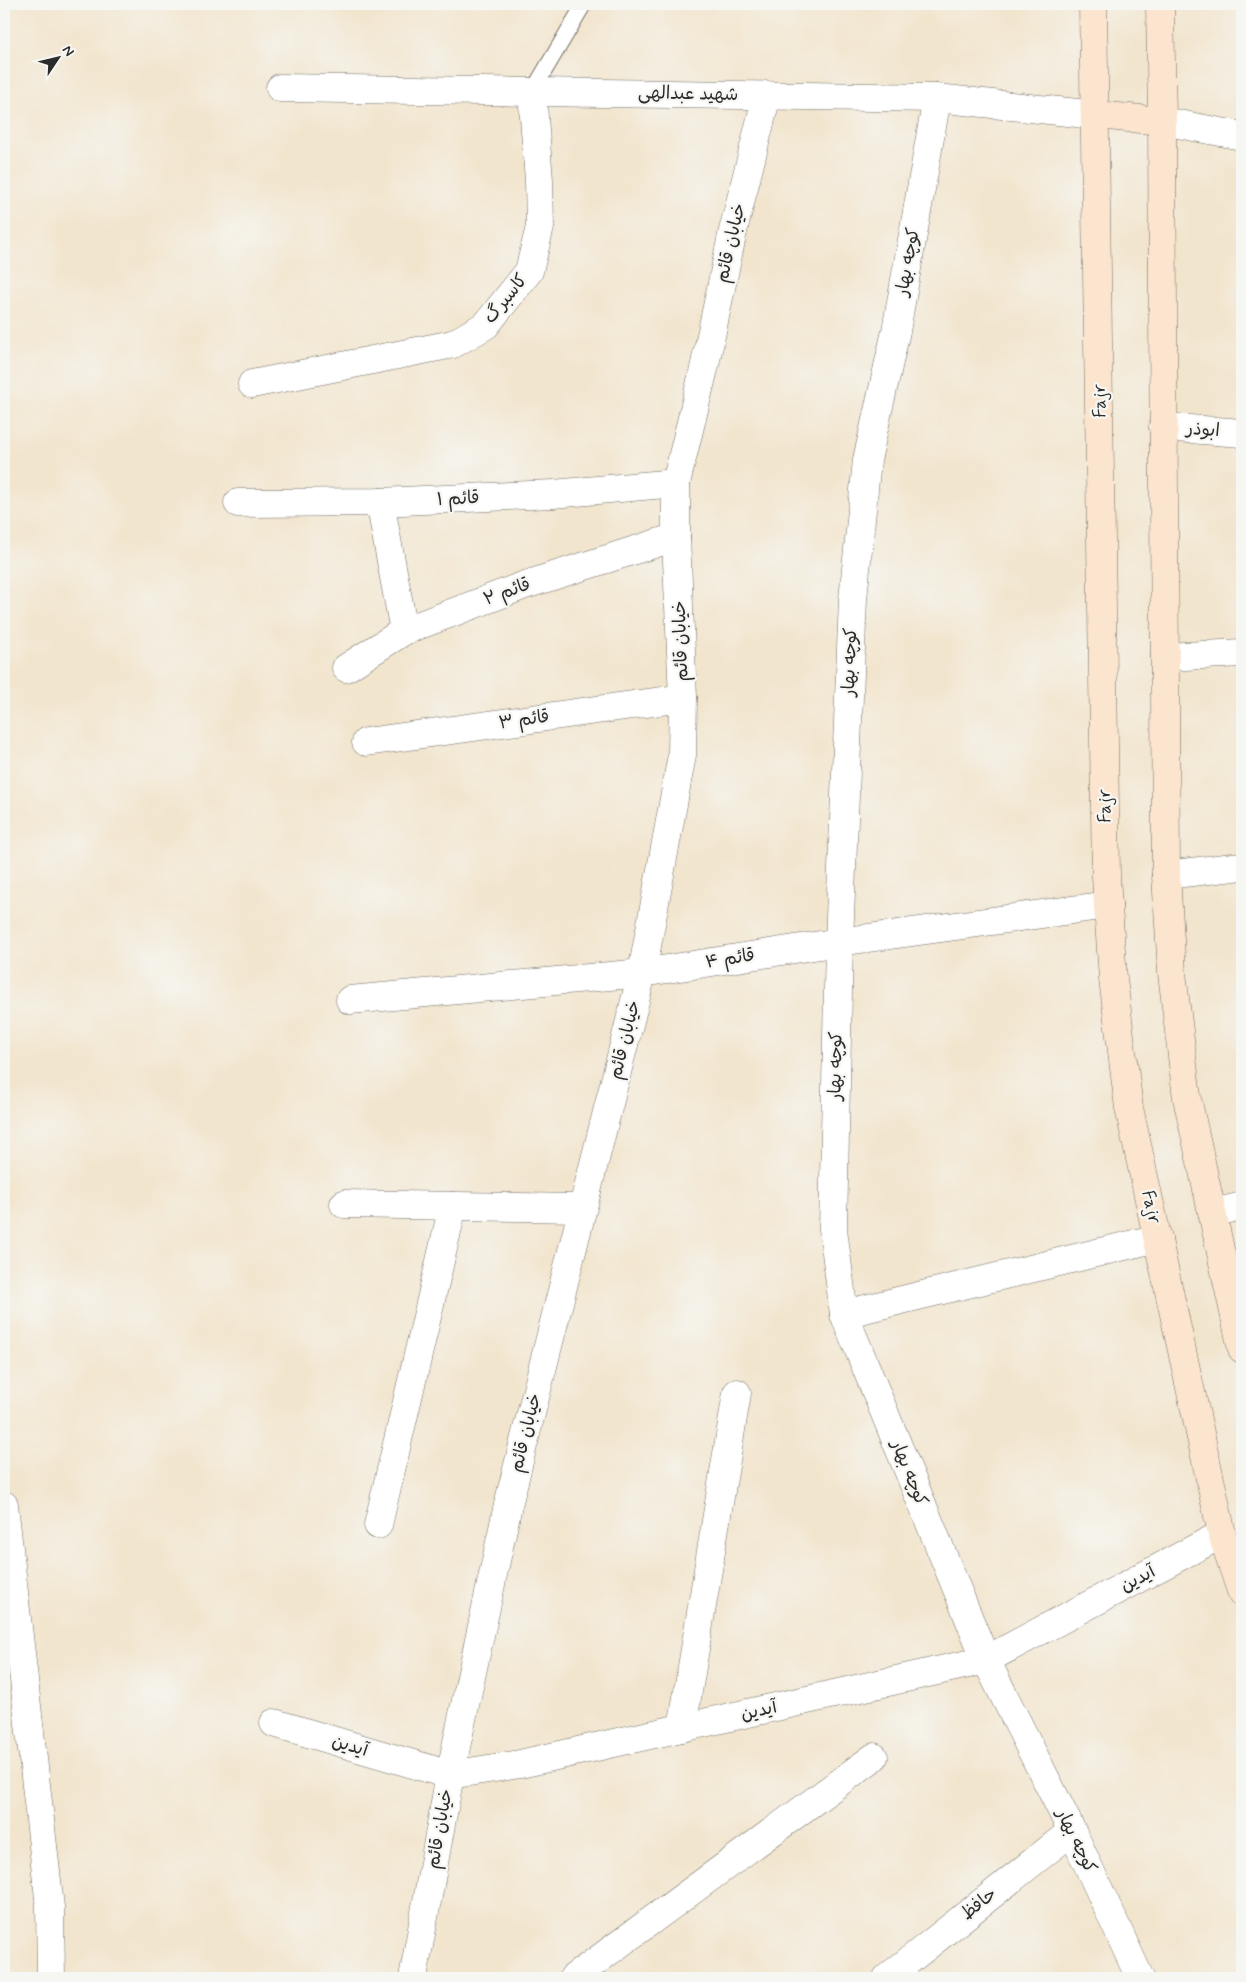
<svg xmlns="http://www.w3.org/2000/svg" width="1246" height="1982" font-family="Mynerve,'Playpen Sans Arabic',sans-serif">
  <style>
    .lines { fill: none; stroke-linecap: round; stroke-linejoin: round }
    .service-casing { stroke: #716c64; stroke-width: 17 }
    .minor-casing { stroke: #716c64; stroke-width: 29 }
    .secondary-casing { stroke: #716c64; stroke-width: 29 }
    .service { stroke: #fff; stroke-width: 15 }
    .minor { stroke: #fff; stroke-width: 28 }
    .secondary { stroke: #fce5cf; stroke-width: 28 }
    .labels { text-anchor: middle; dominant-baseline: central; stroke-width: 4.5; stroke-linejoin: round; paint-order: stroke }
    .street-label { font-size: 18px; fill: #2b2b2b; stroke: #f6f6f2 }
  </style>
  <rect width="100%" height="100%" fill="#f6f6f2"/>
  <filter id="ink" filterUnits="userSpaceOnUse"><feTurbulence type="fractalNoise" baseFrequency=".02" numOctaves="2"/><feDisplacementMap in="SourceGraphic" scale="10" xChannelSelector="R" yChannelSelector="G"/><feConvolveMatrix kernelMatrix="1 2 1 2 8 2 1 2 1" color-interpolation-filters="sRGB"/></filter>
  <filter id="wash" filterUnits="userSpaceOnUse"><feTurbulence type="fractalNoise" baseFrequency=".0096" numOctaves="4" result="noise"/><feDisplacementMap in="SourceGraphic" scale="20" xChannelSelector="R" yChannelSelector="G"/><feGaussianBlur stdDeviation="1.12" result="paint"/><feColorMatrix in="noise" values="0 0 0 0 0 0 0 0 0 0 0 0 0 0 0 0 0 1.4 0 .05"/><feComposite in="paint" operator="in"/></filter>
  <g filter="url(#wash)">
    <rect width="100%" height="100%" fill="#f2e5ce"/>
  </g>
  <g filter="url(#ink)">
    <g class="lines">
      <!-- service casing -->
      <g class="service-casing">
        <path id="service" d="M532,92L584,4"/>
      </g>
      <!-- minor casing -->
      <g class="minor-casing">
        <g id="minor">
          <path d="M280,88L937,98L1096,115"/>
          <path d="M937,98L896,331L867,460L853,599L839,942L833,1229L844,1314L986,1660L1072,1831L1140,1978"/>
          <path d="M1162,121L1242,136"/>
          <path d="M252,384L453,344L486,325L529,271L540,227L539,180L532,92"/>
          <path d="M1163,427L1242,433"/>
          <path d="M380,502L404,631"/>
          <path d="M238,503L380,502L553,494L676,483"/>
          <path d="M1165,657L1242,653"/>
          <path d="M346,668L404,631L525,585L676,537"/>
          <path d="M366,742L683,698"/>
          <path d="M1166,875L1242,866"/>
          <path d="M350,1000L642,973L839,942L1108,905"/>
          <path d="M344,1204L582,1208"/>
          <path d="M1213,1213L1242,1206"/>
          <path d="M844,1314L1158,1238"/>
          <path d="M4,1505L50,1907L51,1978"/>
          <path d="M378,1525L453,1206"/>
          <path d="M274,1723L450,1775L520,1764L986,1660L1222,1534"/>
          <path d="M682,1728L737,1393"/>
          <path d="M413,1978L450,1775L508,1505L642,973L682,755L683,698L676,537V483L704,369L733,231L767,95"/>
          <path d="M573,1978L874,1757"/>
          <path d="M887,1978L1072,1831"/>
        </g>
      </g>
      <!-- secondary casing -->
      <g class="secondary-casing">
        <g id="secondary">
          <path d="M1093,4L1106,877L1113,979L1129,1108L1222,1534L1242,1594"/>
          <path d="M1160,4L1162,121L1166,875L1172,973L1187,1098L1242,1349"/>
          <path d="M1096,115L1162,121"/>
        </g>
      </g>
      <!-- service -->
      <use href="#service" class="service"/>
      <!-- minor -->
      <use href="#minor" class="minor"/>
      <!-- secondary -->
      <use href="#secondary" class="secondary"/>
    </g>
  </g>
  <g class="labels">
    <!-- street labels -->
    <g class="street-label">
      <text transform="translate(688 94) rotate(1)">شهید عبدالهی</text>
      <text transform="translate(731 243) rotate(-77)">خیابان قائم</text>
      <text transform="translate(908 262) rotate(-80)">کوچه بهار</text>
      <text transform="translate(506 299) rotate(-51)">کاسبرگ</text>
      <text transform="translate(1100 401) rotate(-91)">Fajr</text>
      <text transform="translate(1203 430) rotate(4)">ابوذر</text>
      <text transform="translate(458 499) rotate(-3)">قائم ۱</text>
      <text transform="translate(507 592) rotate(-20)">قائم ۲</text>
      <text transform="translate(681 641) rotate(-92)">خیابان قائم</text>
      <text transform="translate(850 662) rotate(-88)">کوچه بهار</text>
      <text transform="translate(524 720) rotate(-8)">قائم ۳</text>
      <text transform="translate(1105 806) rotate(-91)">Fajr</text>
      <text transform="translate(730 959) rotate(-9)">قائم ۴</text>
      <text transform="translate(625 1040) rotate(-76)">خیابان قائم</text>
      <text transform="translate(836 1066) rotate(-89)">کوچه بهار</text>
      <text transform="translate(1151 1207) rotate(77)">Fajr</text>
      <text transform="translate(526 1433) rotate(-76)">خیابان قائم</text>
      <text transform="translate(909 1473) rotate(68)">کوچه بهار</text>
      <text transform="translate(1138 1579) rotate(-28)">آیدین</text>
      <text transform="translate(759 1711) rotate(-13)">آیدین</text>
      <text transform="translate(350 1746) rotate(17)">آیدین</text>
      <text transform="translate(440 1829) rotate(-80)">خیابان قائم</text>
      <text transform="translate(1076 1841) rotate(64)">کوچه بهار</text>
      <text transform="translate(979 1904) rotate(-39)">حافظ</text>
    </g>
  </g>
  <!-- margin -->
  <rect width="1246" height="1982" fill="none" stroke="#f6f6f2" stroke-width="20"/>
  <!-- north arrow -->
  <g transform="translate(58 58) rotate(55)" stroke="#f6f6f2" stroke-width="4" paint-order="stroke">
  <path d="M0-4L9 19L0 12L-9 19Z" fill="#2b2b2b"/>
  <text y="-8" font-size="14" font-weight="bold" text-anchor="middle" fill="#2b2b2b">N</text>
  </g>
</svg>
